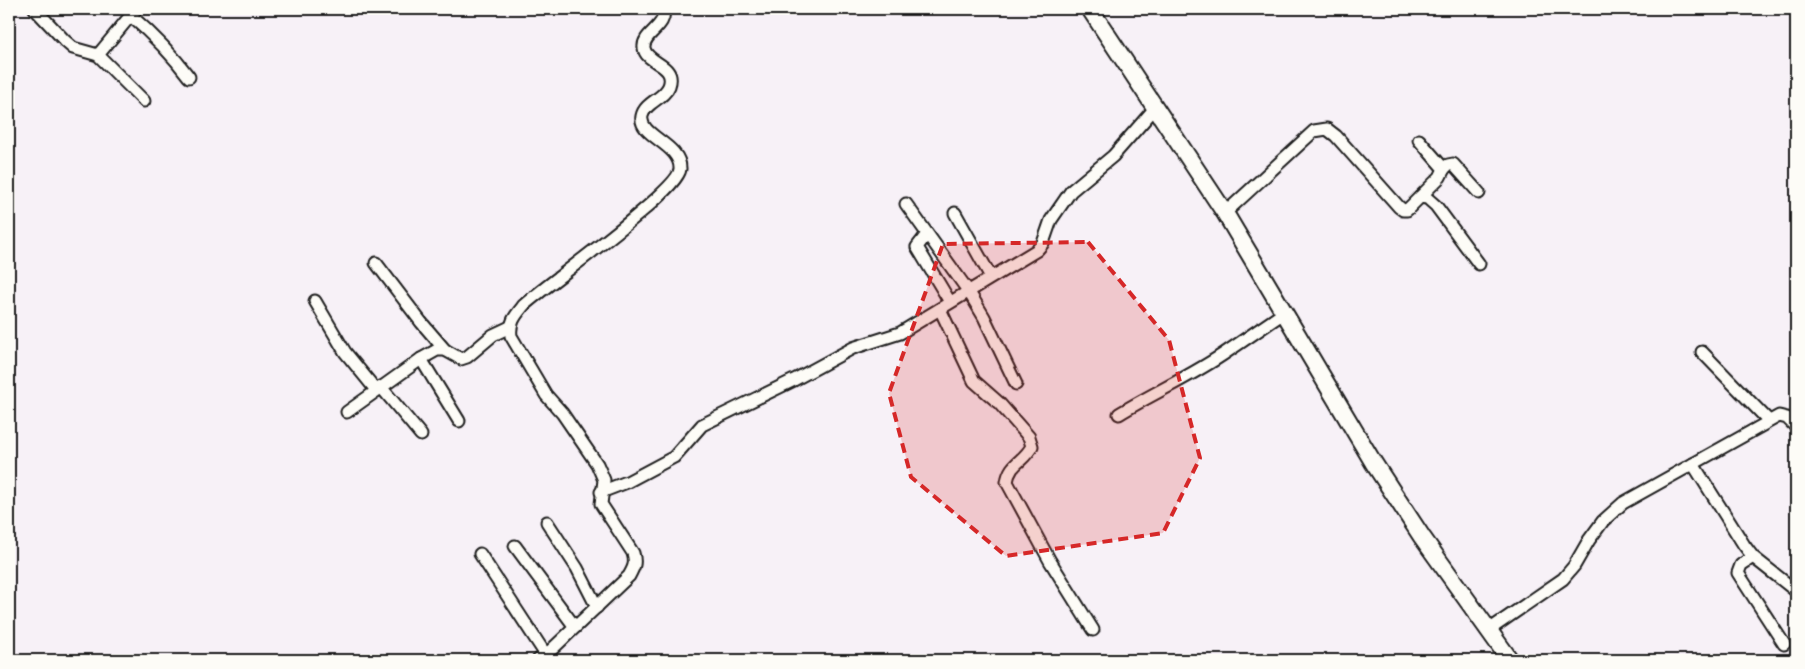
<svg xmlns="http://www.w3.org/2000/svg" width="1805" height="669" font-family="Mali,sans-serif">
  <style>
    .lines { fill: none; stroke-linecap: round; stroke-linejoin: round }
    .minor-casing { stroke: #1c1c1c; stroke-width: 15 }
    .secondary-casing { stroke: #1c1c1c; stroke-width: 20 }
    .minor { stroke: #fdfcf7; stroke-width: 11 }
    .secondary { stroke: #fdfcf7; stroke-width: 16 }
    .marked { fill: #d62828; fill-opacity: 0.2; stroke: #d62828; stroke-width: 4; stroke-dasharray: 10 6; stroke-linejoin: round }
  </style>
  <rect width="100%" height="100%" fill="#f7f1f7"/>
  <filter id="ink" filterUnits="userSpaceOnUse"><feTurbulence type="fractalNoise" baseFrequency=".02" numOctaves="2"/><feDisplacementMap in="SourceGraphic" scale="10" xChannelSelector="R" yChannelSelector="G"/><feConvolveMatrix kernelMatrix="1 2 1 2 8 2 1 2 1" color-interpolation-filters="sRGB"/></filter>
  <g filter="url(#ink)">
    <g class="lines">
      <!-- minor casing -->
      <g class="minor-casing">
        <g id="minor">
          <path d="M35,9L65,41L73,48L98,55L144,101"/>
          <path d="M130,15C151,33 172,54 189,77"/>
          <path d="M98,55L136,9"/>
          <path d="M1419,140L1444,169L1440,177L1420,197"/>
          <path d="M1444,169L1448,165L1453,164L1479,193"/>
          <path d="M906,204L969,292L984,317L1016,384"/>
          <path d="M955,213L991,277"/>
          <path d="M1225,213L1314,131L1327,129L1336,136L1399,207L1403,210H1407L1420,197L1427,198L1436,206L1479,264"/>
          <path d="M927,234L917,247L950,302"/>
          <path d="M376,263L421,322L445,350"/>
          <path d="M315,301L345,352L376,390"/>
          <path d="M940,309L974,381L999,403L1029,437L1032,446C1024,462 1010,462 1007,482L1050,561L1093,630"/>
          <path d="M1702,352L1769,421"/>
          <path d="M421,359L459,421"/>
          <path d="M381,387L421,435"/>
          <path d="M347,412L421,359L437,350H445L461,359L467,357L493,335L510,327"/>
          <path d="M1119,414C1155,392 1194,375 1228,351C1247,338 1266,325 1285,312"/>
          <path d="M1693,464L1744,545L1753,557L1796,591"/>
          <path d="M601,492L627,482L674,457L702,425L794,380L853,348L900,333L1037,250L1043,243L1051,220L1071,191L1113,156L1155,108"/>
          <path d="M547,522L577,568L597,607"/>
          <path d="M515,546L575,627"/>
          <path d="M480,554L546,655"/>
          <path d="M1753,557L1741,565L1738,573L1784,644"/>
          <path d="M1489,630L1563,579L1574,566L1589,540L1603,521L1623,503L1779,416L1787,418L1796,427"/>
          <path d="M538,660L546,655L629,576C634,567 636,563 633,553L601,504L604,480L597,464L562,413L546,395L511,336C509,322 516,315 524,305C547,284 679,191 680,169C681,144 638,136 642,116C645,102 664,99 669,86C677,64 646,64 644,48C642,33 668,27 663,9"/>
        </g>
      </g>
      <!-- secondary casing -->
      <g class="secondary-casing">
        <path id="secondary" d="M1090,9L1225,213L1373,462L1422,537L1510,660"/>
      </g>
      <!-- minor -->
      <use href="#minor" class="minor"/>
      <!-- secondary -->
      <use href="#secondary" class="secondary"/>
    </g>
  </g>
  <!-- marked area -->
  <path class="marked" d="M1088,242L1169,340L1200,458L1163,533L1006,556L911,477L889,393L943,244Z"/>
  <!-- margin -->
  <rect width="1805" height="669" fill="none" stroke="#fdfcf7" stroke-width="30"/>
  <rect x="15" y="15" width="1775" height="639" fill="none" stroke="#1c1c1c" stroke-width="2" filter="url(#ink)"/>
</svg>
